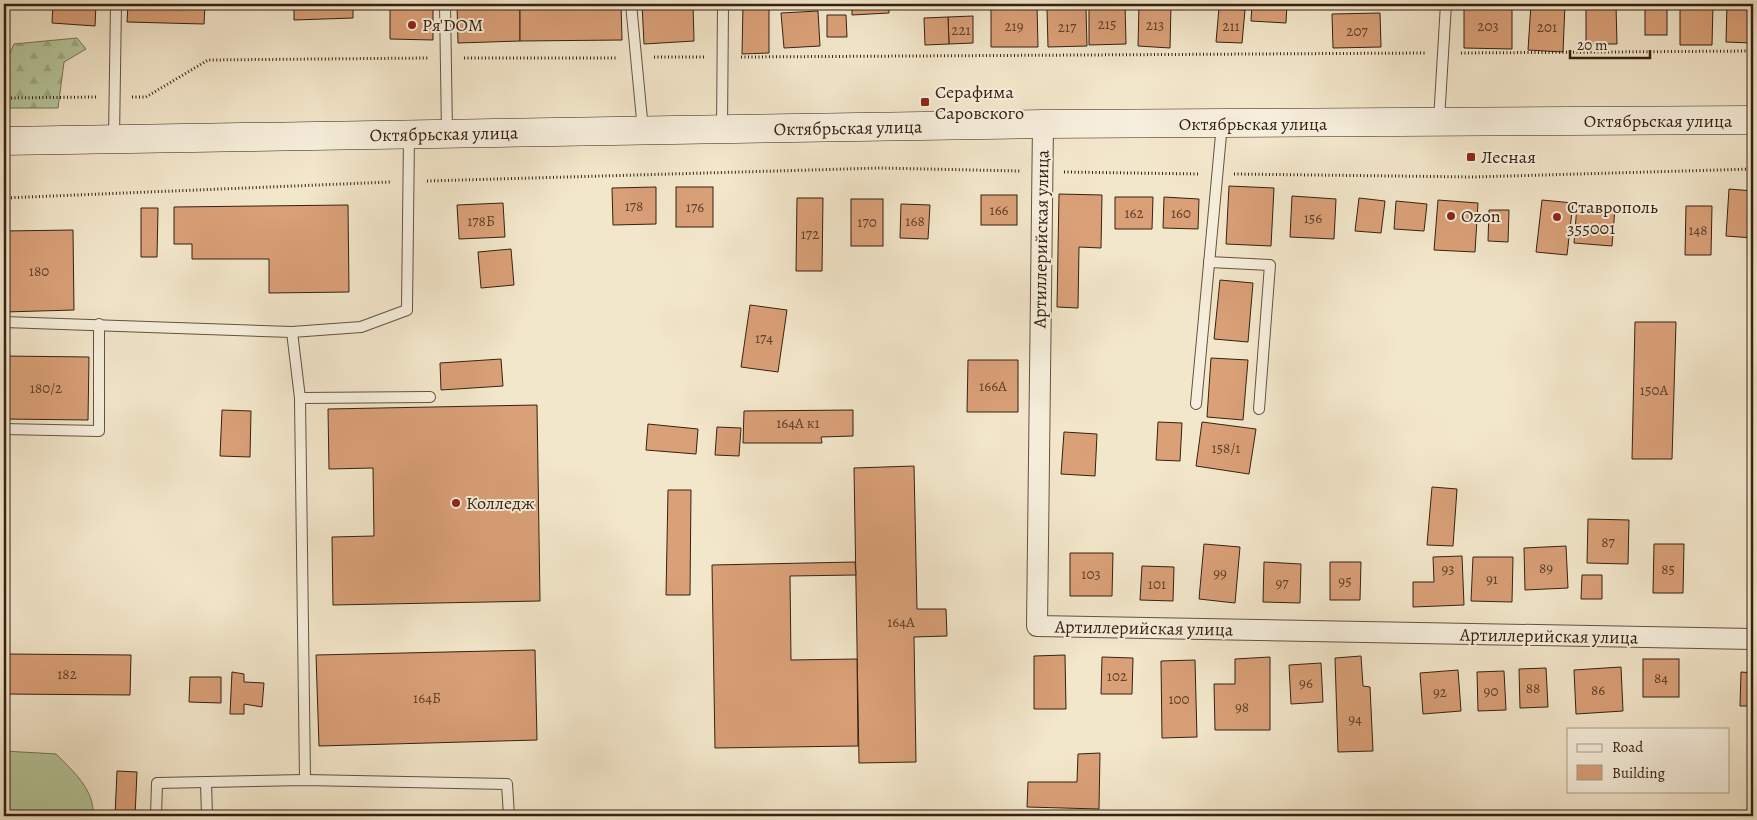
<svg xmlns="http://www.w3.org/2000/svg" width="1757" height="820" font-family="Alegreya,serif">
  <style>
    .forest { fill: url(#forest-firs); stroke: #767456 }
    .garden { fill: #b6c79b; stroke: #767456 }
    .building { fill: #daa078; stroke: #352112 }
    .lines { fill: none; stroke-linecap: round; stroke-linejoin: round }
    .lane-casing { stroke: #645240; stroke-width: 12 }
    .street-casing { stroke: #645240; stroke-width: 22 }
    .secondary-casing { stroke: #352112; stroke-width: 29 }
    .path { stroke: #352112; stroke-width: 3; stroke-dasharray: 1 2.5; stroke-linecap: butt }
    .lane { stroke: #f7efdd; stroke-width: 10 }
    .street { stroke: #f7efdd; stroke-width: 20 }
    .secondary { stroke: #f7efdd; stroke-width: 28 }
    .poi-dot { fill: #8f2418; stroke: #f7efdd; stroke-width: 2 }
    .labels { text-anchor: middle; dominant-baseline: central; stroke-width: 4; stroke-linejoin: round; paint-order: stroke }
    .number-label { font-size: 15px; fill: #5e412c }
    .poi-label { font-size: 18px; fill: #352112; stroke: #f7efdd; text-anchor: start }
    .street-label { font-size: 18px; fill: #352112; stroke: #f7efdd }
  </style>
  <defs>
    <pattern id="forest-firs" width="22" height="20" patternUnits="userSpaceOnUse" patternTransform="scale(1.25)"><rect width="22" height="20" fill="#b6c79b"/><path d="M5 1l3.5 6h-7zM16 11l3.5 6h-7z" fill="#9dab84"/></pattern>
  </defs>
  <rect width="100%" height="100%" fill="#f3e7cb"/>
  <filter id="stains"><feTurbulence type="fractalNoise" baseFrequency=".004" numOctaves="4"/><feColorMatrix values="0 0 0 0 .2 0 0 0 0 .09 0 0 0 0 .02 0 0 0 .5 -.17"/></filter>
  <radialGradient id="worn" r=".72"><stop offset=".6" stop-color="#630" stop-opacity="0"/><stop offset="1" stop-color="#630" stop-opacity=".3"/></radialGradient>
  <!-- forest -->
  <path class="forest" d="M77,38L86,49L64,62L58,108H4V54L8,58L14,44Z"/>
  <!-- garden -->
  <path class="garden" d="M4,751L56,754C73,771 95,790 93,816H4Z"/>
  <!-- building -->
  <g class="building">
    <path d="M53,4H96L95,26L52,23Z"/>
    <path d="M128,4H205L204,24L127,22Z"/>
    <path d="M294,4H353V18L294,20Z"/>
    <path d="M390,4H433V40L390,39Z"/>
    <path d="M457,4H520V41L458,43Z"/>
    <path d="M520,4H621L622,40L520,41Z"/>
    <path d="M642,4H693L694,41L644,44Z"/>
    <path d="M743,4H769V53L742,54Z"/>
    <path d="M852,4H889V13L852,15Z"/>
    <path d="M1089,4H1125L1126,44L1089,45Z"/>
    <path d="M1139,4H1171L1170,48L1138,46Z"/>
    <path d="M1252,4H1287L1286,23L1251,21Z"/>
    <path d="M1464,4H1512V49L1464,48Z"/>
    <path d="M1531,4H1565L1563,52L1528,50Z"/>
    <rect x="1645" y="4" width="22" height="31"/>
    <path d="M1680,4H1713L1712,45H1680Z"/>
    <path d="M1727,4H1753V43L1726,42Z"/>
    <path d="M991,5H1037L1038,47H991Z"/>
    <path d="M1616,6L1617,44H1586V7Z"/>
    <path d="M1086,8L1087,46L1048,47L1047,9Z"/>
    <path d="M1219,8L1245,10L1242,43L1216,42Z"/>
    <path d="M818,11L820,46L784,48L781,13Z"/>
    <path d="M1380,13L1381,47L1333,48L1332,14Z"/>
    <path d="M827,15H846L847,37H827Z"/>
    <path d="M973,16V43L949,44L948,17Z"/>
    <path d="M948,17L949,44L925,45L924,18Z"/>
    <path d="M1229,186L1274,188L1271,246L1226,244Z"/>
    <path d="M656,187V224L613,225L612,188Z"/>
    <rect x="676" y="187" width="37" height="40"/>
    <path d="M1729,189L1753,191V238L1726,236Z"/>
    <path d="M1059,194L1102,195L1101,248L1079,247L1078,308L1057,307Z"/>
    <rect x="981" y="195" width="36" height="30"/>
    <path d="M1292,196L1336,199L1334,239L1290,237Z"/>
    <path d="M1115,197H1153L1152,229H1115Z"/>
    <path d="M1164,197L1199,199L1198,229L1163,228Z"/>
    <path d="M797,198H823L822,271H796Z"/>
    <path d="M1359,198L1385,201L1381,233L1355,231Z"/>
    <rect x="851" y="199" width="32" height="47"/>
    <path d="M1438,200L1478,203L1475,252L1434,250Z"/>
    <path d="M1542,200L1573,203L1567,255L1536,252Z"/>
    <path d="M1396,201L1427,204L1424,231L1394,229Z"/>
    <path d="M503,203L505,237L459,239L457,205Z"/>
    <path d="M901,204L930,205L928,239L900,238Z"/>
    <path d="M348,205L349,292L269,293V259H192V244H174V207Z"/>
    <path d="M1577,205L1615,208L1612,246L1574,243Z"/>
    <path d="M1686,206H1712L1711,255H1685Z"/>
    <path d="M141,208H158L157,257H141Z"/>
    <path d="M1489,210H1509L1508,242L1488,241Z"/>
    <path d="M73,230L74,310L4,312V231Z"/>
    <path d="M511,249L514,285L481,288L478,252Z"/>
    <path d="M1220,280L1253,283L1248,342L1214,339Z"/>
    <path d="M750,305L787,310L778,372L741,367Z"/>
    <path d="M1635,322H1676L1672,459H1632Z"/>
    <path d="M4,356L89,357L88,420L4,419Z"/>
    <path d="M1211,358L1248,360L1243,420L1207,417Z"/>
    <path d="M501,359L503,386L441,390L440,363Z"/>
    <path d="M968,360H1018V412H967Z"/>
    <path d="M537,405L540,601L333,605L332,537L374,536L373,468L329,469L328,409Z"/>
    <path d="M222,410L251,411L250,457L220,456Z"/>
    <path d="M853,410V436L821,437L822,443H743L744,411Z"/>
    <path d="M1158,422L1182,423L1180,461L1156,460Z"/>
    <path d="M1202,422L1256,429L1249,474L1196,466Z"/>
    <path d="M648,424L698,429L696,454L646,450Z"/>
    <path d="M717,427L741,428L739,456L715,455Z"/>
    <path d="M1064,432L1097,434L1095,476L1061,474Z"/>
    <path d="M914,466L917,609H946L947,636L914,637L916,762L859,763L854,468Z"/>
    <path d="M1432,487L1457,489L1453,546L1427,545Z"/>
    <path d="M668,490H691L690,595H666Z"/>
    <path d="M1588,519L1629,520L1628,564L1587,563Z"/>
    <path d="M1204,544L1240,547L1235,603L1199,599Z"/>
    <path d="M1654,544H1684L1683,593H1653Z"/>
    <path d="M1566,546L1568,588L1525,590L1524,548Z"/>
    <path d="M1070,553H1113L1112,596H1070Z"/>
    <path d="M1462,556L1464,605L1413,607V582H1434L1433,557Z"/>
    <path d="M1473,557H1513L1512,602L1471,601Z"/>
    <path d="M855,562L856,575L790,576L791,660L857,659L858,746L715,748L712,565Z"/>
    <path d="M1264,562L1301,564L1300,603L1263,602Z"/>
    <path d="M1330,562H1361L1360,600H1330Z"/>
    <path d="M1142,566L1174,567L1173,601L1140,600Z"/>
    <path d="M1582,575H1602V599H1581Z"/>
    <path d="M535,650L537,740L319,746L316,655Z"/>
    <path d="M4,654L131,655L130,695L4,694Z"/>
    <path d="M1065,655L1066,709H1034V656Z"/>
    <path d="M1361,656L1363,686L1370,687L1373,751L1338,752L1335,658Z"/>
    <path d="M1102,657L1133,658L1132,694H1101Z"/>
    <path d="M1270,657V730H1215L1214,684H1235V659Z"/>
    <rect x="1643" y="659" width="36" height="38"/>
    <path d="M1195,660L1197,737L1162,738L1161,661Z"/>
    <path d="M1321,663L1323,702L1291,704L1289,665Z"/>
    <path d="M1621,667L1623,711L1576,714L1574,670Z"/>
    <path d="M1546,668L1548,707L1520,708L1519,669Z"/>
    <path d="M1458,670L1461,711L1423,714L1420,673Z"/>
    <path d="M1504,671L1506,710L1478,711L1477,672Z"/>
    <path d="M232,672L244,674V682L264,683L262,707L244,704V714H230Z"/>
    <path d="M1741,672L1753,673V706H1740Z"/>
    <path d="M190,677H221V703L189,702Z"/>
    <path d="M1100,753L1099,809L1027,807L1028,782H1077L1078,754Z"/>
    <path d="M117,771L137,772L135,816H115Z"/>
  </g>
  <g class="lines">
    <!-- lane casing -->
    <g class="lane-casing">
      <g id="lane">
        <path d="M445,4L447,133"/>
        <path d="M631,4L643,130"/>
        <path d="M1439,120L1446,4"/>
        <path d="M722,129L723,4"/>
        <path d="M114,138L116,4"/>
        <path d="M1209,262L1270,265L1259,409"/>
        <path d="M4,322L292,332L361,327L407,310L409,136"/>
        <path d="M292,332L300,398L305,780"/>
        <path d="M300,398L430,397"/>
        <path d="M1196,404L1222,124"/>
        <path d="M4,429L99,431V324"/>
        <path d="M206,783L207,816"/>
        <path d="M156,816L157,783L305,780L507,784L509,816"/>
      </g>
    </g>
    <!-- street casing -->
    <g class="street-casing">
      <path id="street" d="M1043,124L1037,626L1753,639"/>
    </g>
    <!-- secondary casing -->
    <g class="secondary-casing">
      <path id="secondary" d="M4,141L1043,124L1753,120"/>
    </g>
    <!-- path -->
    <g class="path">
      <path d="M1461,53L1753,51"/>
      <path d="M654,57H705"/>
      <path d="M741,57L1425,53"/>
      <path d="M464,58H618"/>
      <path d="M132,97H146L208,60L428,58"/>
      <path d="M4,98L96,97"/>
      <path d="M1064,172L1200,174"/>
      <path d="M1234,174L1473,177L1753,169"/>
      <path d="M427,181L880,168L1020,171"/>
      <path d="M4,198L390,182"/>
    </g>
    <!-- lane -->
    <use href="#lane" class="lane"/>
    <!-- street -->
    <use href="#street" class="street"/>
    <!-- secondary -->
    <use href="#secondary" class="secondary"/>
  </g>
  <!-- markers -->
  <g class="poi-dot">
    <circle cx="412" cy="25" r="5"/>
    <rect x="920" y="97" width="10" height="10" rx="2.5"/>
    <rect x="1466" y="152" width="10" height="10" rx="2.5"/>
    <circle cx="1451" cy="216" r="5"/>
    <circle cx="1557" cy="217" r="5"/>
    <circle cx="456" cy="503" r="5"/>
  </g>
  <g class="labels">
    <!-- number labels -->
    <g class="number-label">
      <text x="1107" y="24">215</text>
      <text x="1155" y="25">213</text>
      <text x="1014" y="26">219</text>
      <text x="1231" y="26">211</text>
      <text x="1488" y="26">203</text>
      <text x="1067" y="27">217</text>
      <text x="1547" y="27">201</text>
      <text x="961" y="30">221</text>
      <text x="1357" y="31">207</text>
      <text x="634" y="206">178</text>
      <text x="695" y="207">176</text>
      <text x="999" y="210">166</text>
      <text x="1134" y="213">162</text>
      <text x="1181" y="213">160</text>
      <text x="1313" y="218">156</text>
      <text x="481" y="221">178Б</text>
      <text x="915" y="221">168</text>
      <text x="867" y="222">170</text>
      <text x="1698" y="230">148</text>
      <text x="810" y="234">172</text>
      <text x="39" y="271">180</text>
      <text x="764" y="338">174</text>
      <text x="993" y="386">166А</text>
      <text x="46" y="388">180/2</text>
      <text x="1654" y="390">150А</text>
      <text x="798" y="423">164А к1</text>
      <text x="1226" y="448">158/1</text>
      <text x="1608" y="542">87</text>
      <text x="1546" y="568">89</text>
      <text x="1448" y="569">93</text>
      <text x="1668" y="569">85</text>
      <text x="1220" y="573">99</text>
      <text x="1091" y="574">103</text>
      <text x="1492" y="579">91</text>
      <text x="1345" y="581">95</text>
      <text x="1282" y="583">97</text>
      <text x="1157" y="584">101</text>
      <text x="901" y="622">164А</text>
      <text x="67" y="674">182</text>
      <text x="1117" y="676">102</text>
      <text x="1661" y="678">84</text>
      <text x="1306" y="683">96</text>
      <text x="1533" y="688">88</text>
      <text x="1598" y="690">86</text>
      <text x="1491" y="691">90</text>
      <text x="1440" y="692">92</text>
      <text x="427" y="698">164Б</text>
      <text x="1179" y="699">100</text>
      <text x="1242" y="707">98</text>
      <text x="1355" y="719">94</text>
    </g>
    <!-- poi labels -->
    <g class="poi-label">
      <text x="422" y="25">Ря'DOM</text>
      <text x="935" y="92">Серафима<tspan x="935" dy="21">Саровского</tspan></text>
      <text x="1481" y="157">Лесная</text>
      <text x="1567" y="207">Ставрополь<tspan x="1567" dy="21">355001</tspan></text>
      <text x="1461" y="216">Ozon</text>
      <text x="466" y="503">Колледж</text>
    </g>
    <!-- street labels -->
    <g class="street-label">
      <text x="1658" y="121">Октябрьская улица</text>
      <text x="1253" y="124">Октябрьская улица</text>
      <text transform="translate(848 128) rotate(-1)">Октябрьская улица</text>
      <text transform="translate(444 134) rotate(-1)">Октябрьская улица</text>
      <text transform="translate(1041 239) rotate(-89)">Артиллерийская улица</text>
      <text transform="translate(1144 628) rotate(1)">Артиллерийская улица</text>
      <text transform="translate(1549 636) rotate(1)">Артиллерийская улица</text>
    </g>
  </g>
  <!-- margin -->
  <rect width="1757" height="820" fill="none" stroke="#f3e7cb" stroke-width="20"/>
  <rect x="5" y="5" width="1747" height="810" fill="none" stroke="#352112" stroke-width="2.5"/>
  <rect x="10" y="10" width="1737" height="800" fill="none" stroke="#352112"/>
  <!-- legend -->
  <rect x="1567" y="728" width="162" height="65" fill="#f7efdd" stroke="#a99d8c"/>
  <rect x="1577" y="744" width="25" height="8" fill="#f7efdd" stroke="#a99d8c"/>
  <text x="1612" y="752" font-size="15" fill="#352112">Road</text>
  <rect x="1577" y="765" width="25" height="15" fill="#daa078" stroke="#a99d8c"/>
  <text x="1612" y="778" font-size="15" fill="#352112">Building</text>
  <!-- scale -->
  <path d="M1570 50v8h80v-8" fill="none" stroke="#352112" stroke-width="2.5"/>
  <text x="1577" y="50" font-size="15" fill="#352112" stroke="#f7efdd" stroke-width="4" paint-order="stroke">20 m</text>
  <rect width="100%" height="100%" filter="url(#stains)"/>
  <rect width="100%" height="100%" fill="url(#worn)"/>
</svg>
